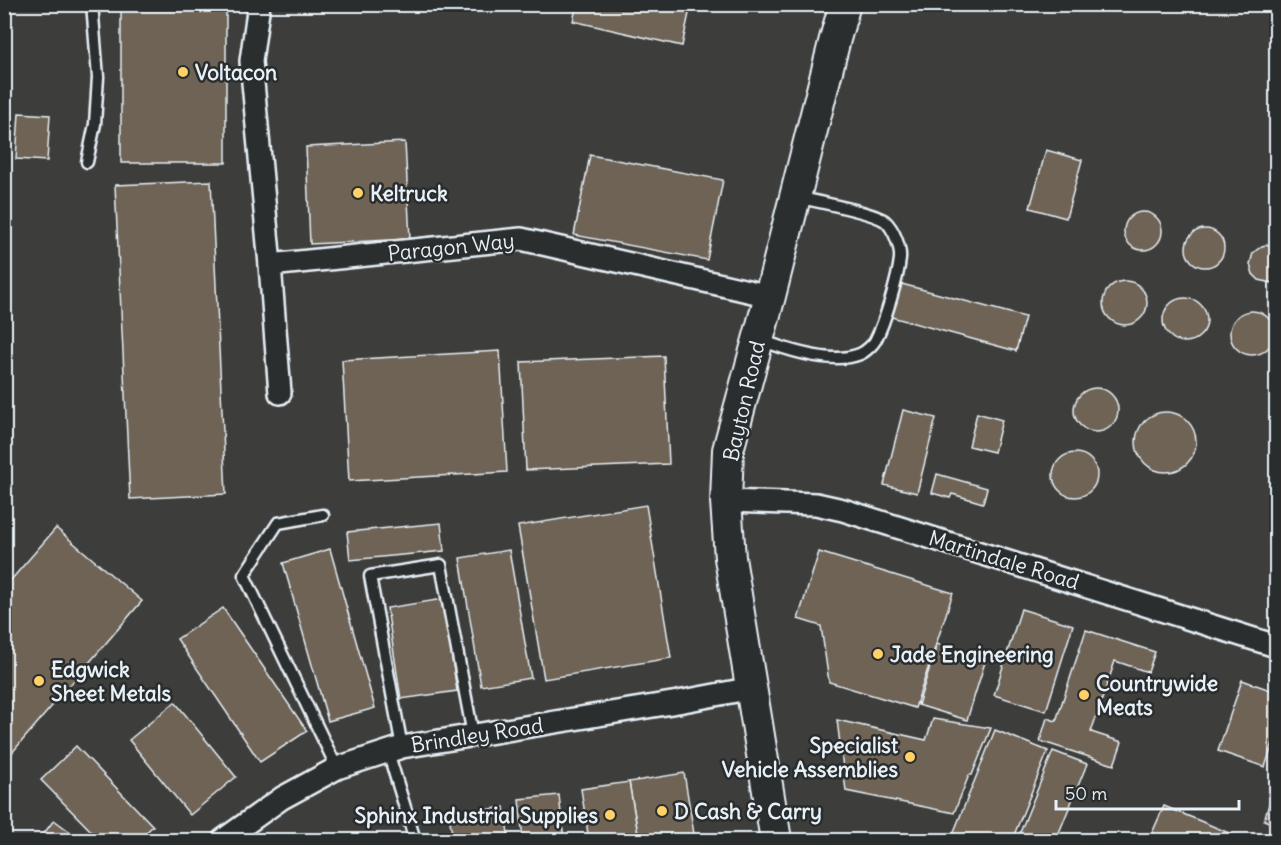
<svg xmlns="http://www.w3.org/2000/svg" width="1281" height="845" font-family="Delius,sans-serif">
  <style>
    .built { fill: #3e3d3a }
    .building { fill: #6e6355; stroke: #e8f1f8; stroke-width: 1.5 }
    .lines { fill: none; stroke-linecap: round; stroke-linejoin: round }
    .lane-casing { stroke: #e8f1f8; stroke-width: 15 }
    .street-casing { stroke: #e8f1f8; stroke-width: 26 }
    .secondary-casing { stroke: #e8f1f8; stroke-width: 34 }
    .lane { stroke: #2a2d2e; stroke-width: 10 }
    .street { stroke: #2a2d2e; stroke-width: 21 }
    .secondary { stroke: #2a2d2e; stroke-width: 30 }
    .poi-dot { fill: #ffd166; stroke: #2a2d2e; stroke-width: 2 }
    .labels { text-anchor: middle; dominant-baseline: central; stroke-width: 5; stroke-linejoin: round; paint-order: stroke }
    .poi-label { font-size: 21px; font-weight: bold; fill: #e8f1f8; stroke: #2a2d2e; text-anchor: start }
    .street-label { font-size: 21px; fill: #e8f1f8; stroke: #2a2d2e }
  </style>
  <rect width="100%" height="100%" fill="#2a2d2e"/>
  <filter id="ink" filterUnits="userSpaceOnUse"><feTurbulence type="fractalNoise" baseFrequency=".0167" numOctaves="2"/><feDisplacementMap in="SourceGraphic" scale="12" xChannelSelector="R" yChannelSelector="G"/><feConvolveMatrix kernelMatrix="1 2 1 2 8 2 1 2 1" color-interpolation-filters="sRGB"/></filter>
  <g filter="url(#ink)">
    <!-- built -->
    <rect class="built" x="5" y="5" width="1271" height="835"/>
    <!-- building -->
    <g class="building">
      <rect x="121" y="4" width="105" height="159"/>
      <path d="M577,4H691L682,46L573,21Z"/>
      <path d="M19,113L50,115L47,161L16,159Z"/>
      <path d="M405,142L410,239L310,244L306,147Z"/>
      <path d="M1046,150L1082,160L1066,218L1030,208Z"/>
      <path d="M590,155L723,180L707,260L574,235Z"/>
      <path d="M211,181L226,494L130,499L115,185Z"/>
      <circle cx="1143" cy="231" r="19"/>
      <circle cx="1205" cy="248" r="19"/>
      <path d="M1270,244L1276,247V281L1272,283L1259,280L1253,274L1250,264L1253,253L1262,246Z"/>
      <circle cx="1125" cy="303" r="22"/>
      <path d="M898,283L1025,317L1016,351L888,316Z"/>
      <circle cx="1185" cy="320" r="22"/>
      <circle cx="1252" cy="333" r="22"/>
      <path d="M500,351L507,472L349,481L342,360Z"/>
      <path d="M664,356L669,464L526,470L521,362Z"/>
      <circle cx="1096" cy="410" r="22"/>
      <path d="M903,410L936,418L917,493L884,485Z"/>
      <circle cx="1166" cy="442" r="30"/>
      <path d="M977,413L1002,420L994,452L969,446Z"/>
      <circle cx="1075" cy="475" r="22"/>
      <path d="M937,474L987,488L983,503L952,494L950,498L932,493Z"/>
      <path d="M646,505L671,658L544,679L518,526Z"/>
      <path d="M441,523L444,551L350,560L347,532Z"/>
      <path d="M56,528L142,601L4,762V588Z"/>
      <path d="M330,549L375,708L328,721L283,563Z"/>
      <path d="M509,550L531,678L481,686L460,558Z"/>
      <path d="M819,552L953,593L915,708L829,682L821,626L798,619Z"/>
      <path d="M443,599L457,691L401,699L387,608Z"/>
      <path d="M223,608L307,731L260,762L177,639Z"/>
      <path d="M1021,609L1073,625L1046,711L994,695Z"/>
      <path d="M1086,630L1155,652L1148,672L1115,661L1091,732L1122,742L1114,765L1040,741L1047,718L1056,721Z"/>
      <path d="M937,644L986,659L967,720L918,705Z"/>
      <path d="M1242,680L1276,692V734L1265,767L1218,751Z"/>
      <path d="M175,702L236,777L190,815L129,740Z"/>
      <path d="M933,719L991,728L972,775H969L954,813L846,791L837,720L926,740Z"/>
      <path d="M995,730L1048,751L1012,840H969L953,834Z"/>
      <path d="M76,746L153,826L138,840H100L41,780Z"/>
      <path d="M1053,751L1087,764L1056,840H1017Z"/>
      <path d="M684,773L695,840H639L629,782Z"/>
      <path d="M629,782L639,840H589L581,789Z"/>
      <path d="M1276,782V825L1264,820Z"/>
      <path d="M559,795L564,840H523L519,799Z"/>
      <path d="M1164,806L1246,840H1149Z"/>
      <path d="M504,807L509,840H453L449,815Z"/>
      <path d="M54,820L81,840H39Z"/>
    </g>
    <g class="lines">
      <!-- lane casing -->
      <g class="lane-casing">
        <g id="lane">
          <path d="M87,162L95,124L98,77L92,4"/>
          <path d="M761,340C787,350 833,365 860,354C865,352 874,344 876,339C885,322 898,278 900,259C901,248 894,229 885,221C873,212 814,201 796,197"/>
          <path d="M323,515L278,523L244,575L337,768"/>
          <path d="M402,747L370,576L441,565L473,735"/>
          <path d="M388,752L415,840"/>
        </g>
      </g>
      <!-- street casing -->
      <g class="street-casing">
        <g id="street">
          <path d="M259,4L251,61L270,265L521,239L770,296"/>
          <path d="M270,265L280,393"/>
          <path d="M726,501L816,504L843,510L1276,646"/>
          <path d="M223,840L282,798L337,768L402,747L678,702L752,688"/>
        </g>
      </g>
      <!-- secondary casing -->
      <g class="secondary-casing">
        <path id="secondary" d="M776,840L730,558L726,501L728,450L770,296L835,39L845,4"/>
      </g>
      <!-- lane -->
      <use href="#lane" class="lane"/>
      <!-- street -->
      <use href="#street" class="street"/>
      <!-- secondary -->
      <use href="#secondary" class="secondary"/>
    </g>
  </g>
  <!-- markers -->
  <g class="poi-dot">
    <circle cx="183" cy="72" r="6"/>
    <circle cx="358" cy="193" r="6"/>
    <circle cx="878" cy="654" r="6"/>
    <circle cx="39" cy="681" r="6"/>
    <circle cx="1084" cy="695" r="6"/>
    <circle cx="910" cy="757" r="6"/>
    <circle cx="662" cy="811" r="6"/>
    <circle cx="610" cy="815" r="6"/>
  </g>
  <g class="labels">
    <!-- poi labels -->
    <g class="poi-label">
      <text x="195" y="72">Voltacon</text>
      <text x="370" y="193">Keltruck</text>
      <text x="890" y="654">Jade Engineering</text>
      <text x="51" y="669">Edgwick<tspan x="51" dy="24">Sheet Metals</tspan></text>
      <text x="1096" y="683">Countrywide<tspan x="1096" dy="24">Meats</tspan></text>
      <text x="898" y="745" text-anchor="end">Specialist<tspan x="898" dy="24">Vehicle Assemblies</tspan></text>
      <text x="674" y="811">D Cash &amp; Carry</text>
      <text x="598" y="815" text-anchor="end">Sphinx Industrial Supplies</text>
    </g>
    <!-- street labels -->
    <g class="street-label">
      <text transform="translate(451 247) rotate(-6)">Paragon Way</text>
      <text transform="translate(744 401) rotate(-77)">Bayton Road</text>
      <text transform="translate(1004 560) rotate(17)">Martindale Road</text>
      <text transform="translate(477 735) rotate(-9)">Brindley Road</text>
    </g>
  </g>
  <!-- margin -->
  <rect width="1281" height="845" fill="none" stroke="#2a2d2e" stroke-width="24"/>
  <rect x="12" y="12" width="1257" height="821" fill="none" stroke="#e8f1f8" stroke-width="2" filter="url(#ink)"/>
  <!-- scale -->
  <path d="M1056 800v9h183v-9" fill="none" stroke="#e8f1f8" stroke-width="3"/>
  <text x="1065" y="800" font-size="18" fill="#e8f1f8" stroke="#2a2d2e" stroke-width="4.5" paint-order="stroke">50 m</text>
</svg>
